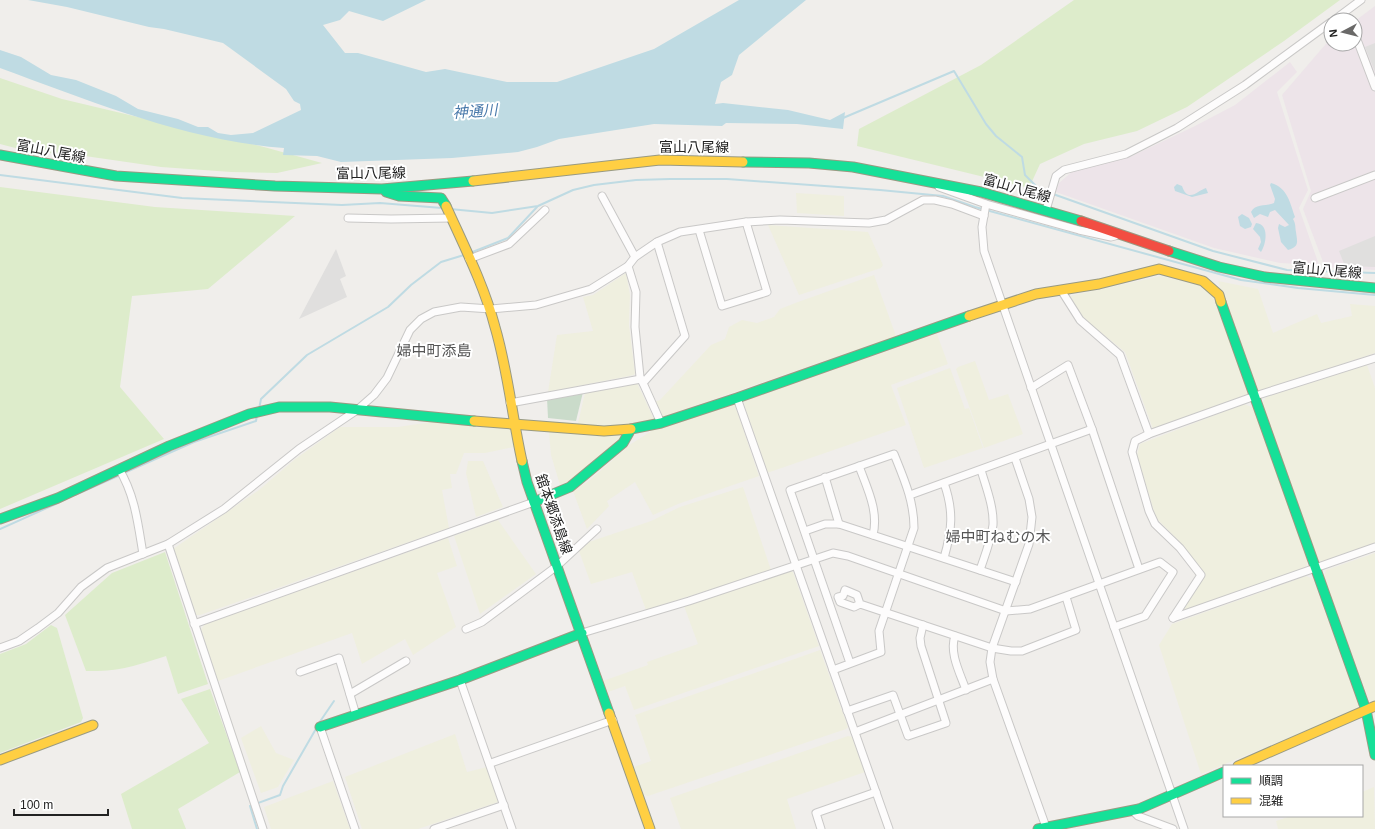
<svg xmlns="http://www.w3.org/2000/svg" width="1375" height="829" font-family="Arial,'Noto Sans JP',sans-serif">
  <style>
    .industrial { fill: #ede4e9 }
    .farmland { fill: #efefdf }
    .grass { fill: #ddeccb }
    .cemetery { fill: #cadbca }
    .parking { fill: #e0dfde }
    .water { fill: #bfdbe3 }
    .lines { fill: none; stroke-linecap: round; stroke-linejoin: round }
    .stream { stroke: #bfdbe3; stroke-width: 2 }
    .street-casing { stroke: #c9c8c7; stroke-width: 9 }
    .fast-casing { stroke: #999a82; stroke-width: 11 }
    .slow-casing { stroke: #999a82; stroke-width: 11 }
    .jam-casing { stroke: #999a82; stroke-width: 11 }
    .street { stroke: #fdfcfc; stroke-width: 7 }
    .fast { stroke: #16e098; stroke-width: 9 }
    .slow { stroke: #ffcf43; stroke-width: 9 }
    .jam { stroke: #f24e42; stroke-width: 9 }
    .labels { text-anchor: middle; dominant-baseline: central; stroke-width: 4; stroke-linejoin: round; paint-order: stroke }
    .street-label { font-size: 14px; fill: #222; stroke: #fff }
    .water-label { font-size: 15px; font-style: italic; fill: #4a7aab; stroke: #fff }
    .neighbourhood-label { font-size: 15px; fill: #555; stroke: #fff }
  </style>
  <rect width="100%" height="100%" fill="#f0eeeb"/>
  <!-- industrial -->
  <g class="industrial">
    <path d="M1375,6V270L1325,267L1303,209L1311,191L1282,95L1331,38V44H1355V21Z"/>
    <path d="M1290,62L1297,72L1277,92L1308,190L1299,208L1319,265L1280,263L1214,248L1056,192L1059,183L1074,170L1130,157L1195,126L1235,105Z"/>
  </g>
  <!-- farmland -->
  <g class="farmland">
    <path d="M796,193L844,196V216L797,213Z"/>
    <path d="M768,225L868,232L883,265L881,268L799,295Z"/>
    <path d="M626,273L630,295L629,325L635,373L634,375L548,392L557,335L593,331L583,297L593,295Z"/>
    <path d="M874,275L896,336L662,417L654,402L660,400L711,345L725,339L729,327L742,320L757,323L774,317L780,309L798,302Z"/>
    <path d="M1161,276L1202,286L1212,293L1249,395L1153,429L1125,352L1082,317L1070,296Z"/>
    <path d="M1218,281L1258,289L1273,333L1317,314L1321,323L1352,316L1350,304L1375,306V353L1258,392Z"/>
    <path d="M937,334L948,364L891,385L906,425L767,473L744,404L745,401Z"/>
    <path d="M975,361L989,400L1008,394L1023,434L984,448L956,369L958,367Z"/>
    <path d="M1367,365L1375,388V544L1323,562L1317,560L1262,404L1266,397Z"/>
    <path d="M950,368L965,409L969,408L983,448L924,468L897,388Z"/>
    <path d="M637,383L654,419L640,426L605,453L575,478L560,485L551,455L548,421L578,423L585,393Z"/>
    <path d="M730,404L735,405L759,476L678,504L653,515L635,482L607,501L609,506L587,529L573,491L589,481L631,444L653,430Z"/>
    <path d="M1244,404L1254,408L1308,561L1305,569L1181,612L1204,573L1179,541L1156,518L1137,455L1140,444Z"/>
    <path d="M471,416L510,425L514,447L485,453H464L456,474H450L452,488L442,490L449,528L200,615H196L173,549L259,490L294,460L340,427H398Z"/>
    <path d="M468,461H483L503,507L476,517L466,473Z"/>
    <path d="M743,487L771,570L646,610L632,572L591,584L579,551L586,543L651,521L680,507Z"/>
    <path d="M498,520L536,574L480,614L454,536Z"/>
    <path d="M448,538L457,566L437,573L456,627L413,655L405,639L362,664L352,633L218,681L201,629L205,624Z"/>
    <path d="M1375,553V700L1370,703L1324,577L1326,570Z"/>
    <path d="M790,571L793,572L819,646L634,710L625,686L608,692L603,681L648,665L647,662L698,644L684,606Z"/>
    <path d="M1306,576L1313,579L1358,704V709L1201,774L1159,645L1172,624Z"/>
    <path d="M820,650L848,727L846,729L648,796L644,795L634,767L651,761L635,715Z"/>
    <path d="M261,726L276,753L294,760L278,787L261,793L241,738Z"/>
    <path d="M455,734L467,772L487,767L498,802L418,829H362L345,777Z"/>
    <path d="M848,736L852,737L865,772L787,799L796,829H681L670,798Z"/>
    <path d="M333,781L350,829H271L264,807Z"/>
    <path d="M1374,787L1375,829H1278L1276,821L1291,816H1362V792Z"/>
  </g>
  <!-- grass -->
  <g class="grass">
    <path d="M1074,0H1340L1284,41L1187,107L1137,131L1084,144L1040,164L1029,188L857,146L859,129L981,65Z"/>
    <path d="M0,78L62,99L264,147L322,163L277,173L231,172L161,167L85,156L27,151L0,144Z"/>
    <path d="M0,187L155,207L295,216L208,289L132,296L120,387L164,439L0,509Z"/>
    <path d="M165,552L208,684L178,694L166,656C135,666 118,672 86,671L65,615L112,573Z"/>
    <path d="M51,625L57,628L83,718L81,722L0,753V654L26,644Z"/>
    <path d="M210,689L240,772L178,809L186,829H132L121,794L209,743L181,699Z"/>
  </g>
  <!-- cemetery -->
  <path class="cemetery" d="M583,392L576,421L548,418L547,398Z"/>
  <!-- parking -->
  <g class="parking">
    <path d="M1375,43V72L1365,47Z"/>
    <path d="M1375,236V267L1345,266L1339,251Z"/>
    <path d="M336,249L346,276L340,279L347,297L299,319Z"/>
  </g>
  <!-- water -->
  <g class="water">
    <path d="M28,0H426L383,21L349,11L340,20L323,25L345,53H358L426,72L445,69L507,82H557L654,49L739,0H806L739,55L732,75L721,82L715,104L723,103L788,110L830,120L845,112L843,129L797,124L726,123L722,126L654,124L559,139L537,147L518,152L452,158L341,162L317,156L283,155L284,148C185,140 93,102 0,68V50L21,57L51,75L76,80L116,96L138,109L178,119L198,127H208L218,133L231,135L253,133L301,110L300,104L294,101L286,89L223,43L164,29L149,27L67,7Z"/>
    <path d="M1271,183C1288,188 1290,203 1295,217L1293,219C1296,224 1295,227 1296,232C1297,241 1300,247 1288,250L1281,242L1278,228L1279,224L1285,227L1289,225L1275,210L1270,212L1268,217L1260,214L1254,218L1251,212C1256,203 1265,207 1274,203L1275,199L1270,185Z"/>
    <path d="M1177,184L1182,186C1188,204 1198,190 1206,188L1208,193L1192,197L1175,191L1174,187Z"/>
    <path d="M1242,214L1249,218L1252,224L1251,227L1245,229L1240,226L1238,217Z"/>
    <path d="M1256,223C1270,224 1266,245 1261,252L1258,249L1261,242L1260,237L1253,229Z"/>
  </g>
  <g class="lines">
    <!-- stream -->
    <g class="stream">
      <path d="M843,118L954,71L986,124L996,136L1022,157L1025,175L1039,189L1213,251L1287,270L1375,273"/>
      <path d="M0,175L182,198L342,205L380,203L442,208"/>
      <path d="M450,209L492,213L538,206L573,190L594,185L636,180L670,179H727L880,190L943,196L975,207L1241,280L1298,288L1375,295"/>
      <path d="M470,253L508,238L537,207"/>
      <path d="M259,409L261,399L307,355L388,307L411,285L441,262L464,255"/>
      <path d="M124,473L194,442L256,421L257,415"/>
      <path d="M75,495L120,475"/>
      <path d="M0,529L58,503"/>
      <path d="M319,723L334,701"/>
      <path d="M257,829L250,806L280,795L283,786L317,727"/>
    </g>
    <!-- street casing -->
    <g class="street-casing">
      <g id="street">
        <path d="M1334,20L1361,0"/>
        <path d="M1356,37L1375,87"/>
        <path d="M939,187L986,204L982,227L984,251L1184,829"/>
        <path d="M602,196L635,257"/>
        <path d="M1315,198L1375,175"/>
        <path d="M986,204L1079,230L1111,237L1115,236"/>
        <path d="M1046,210L1056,176L1064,170L1126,154L1177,128L1245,85L1331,22"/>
        <path d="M348,218L391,219L451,218"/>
        <path d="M699,230L722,306L767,292L746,222"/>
        <path d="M469,259L509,244L545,210"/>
        <path d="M628,266L636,292L635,327L640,377L643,383L685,336L657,242"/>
        <path d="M1061,290L1080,320L1120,355L1149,434"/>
        <path d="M643,383L661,423"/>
        <path d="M1031,388L1068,365L1092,429L1139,569"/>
        <path d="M737,398L889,829"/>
        <path d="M510,403L641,379"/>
        <path d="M1015,458L1029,499L1032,517L1029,544L992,648L990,662L993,679L1046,827"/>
        <path d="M859,466C867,488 879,511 873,535"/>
        <path d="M119,469C135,495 138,524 143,554"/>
        <path d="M825,477L839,524"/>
        <path d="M910,495L1092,429"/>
        <path d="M805,531L825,524H839L1016,582"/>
        <path d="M168,544L263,829"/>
        <path d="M944,558C952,530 954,511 944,483"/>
        <path d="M980,570C985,555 991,540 993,525C994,507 986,487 981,470"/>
        <path d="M860,604L857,595L845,590L843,596L838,597L840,602L854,607L860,604L992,648L1011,651H1022L1076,630L1066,597"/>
        <path d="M1173,618L1201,575L1180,548L1155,524L1149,511L1132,452L1135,441L1149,434L1255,396L1375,358"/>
        <path d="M1173,618L1375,547"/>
        <path d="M194,624L534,502"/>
        <path d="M466,629L482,622L557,566L597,529"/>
        <path d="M582,633L689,601L833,553L848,556L1006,611L1030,609L1160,562L1173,572L1145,616L1114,627"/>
        <path d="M955,636C949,653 960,673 966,690"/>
        <path d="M0,648L19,641L38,628L58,613L81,587L107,568L168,544L224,509L299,449L357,410L374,395L387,378L410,330L421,319L434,312L461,307L491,309L536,305L591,289L628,266L635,257L657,242L680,232L746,222L780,220L869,223L886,220L923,200H935L952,204L984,216"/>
        <path d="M833,670L881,652L879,631L914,528C914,501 904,479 894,454L790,490L850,663"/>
        <path d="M300,672L339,658L356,715"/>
        <path d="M460,680L512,829"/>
        <path d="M350,694L406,661"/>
        <path d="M847,711L893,695L908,736L946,723L921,646L920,638L923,625"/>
        <path d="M320,727L355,829"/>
        <path d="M855,732L993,679"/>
        <path d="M491,763L613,720"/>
        <path d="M1132,810L1138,816L1173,829"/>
        <path d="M434,829L504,805"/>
        <path d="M821,829L816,813L876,792"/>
      </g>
    </g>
    <!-- fast casing -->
    <g class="fast-casing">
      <g id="fast">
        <path d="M0,155L116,176L275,186L382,189L473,181"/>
        <path d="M743,162L809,163L853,167L981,192L1081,221"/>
        <path d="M386,192L399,196L441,198L446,206"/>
        <path d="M1169,251L1219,267L1265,277L1375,288"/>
        <path d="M1221,302L1366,710L1375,755"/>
        <path d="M522,461L527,482L609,713"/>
        <path d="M534,502L570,487L623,443L631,429L661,423L737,398L969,316"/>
        <path d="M0,519L58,498L169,446L249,414L279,407H330L474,421"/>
        <path d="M320,727L460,680L582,633"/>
        <path d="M1038,829L1139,809L1224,772"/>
      </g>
    </g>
    <!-- slow casing -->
    <g class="slow-casing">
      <g id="slow">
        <path d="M473,181L660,160L743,162"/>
        <path d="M446,206C464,246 484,285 495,327C508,371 512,416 522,461"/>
        <path d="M969,316L1036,294L1099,284L1159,269L1203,281L1219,295L1221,302"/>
        <path d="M474,421L604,431L631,429"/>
        <path d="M609,713L650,829"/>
        <path d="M0,760L93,725"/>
        <path d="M1238,766L1375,706"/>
      </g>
    </g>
    <!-- jam casing -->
    <g class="jam-casing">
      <path id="jam" d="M1081,221L1169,251"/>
    </g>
    <!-- street -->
    <use href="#street" class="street"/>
    <!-- fast -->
    <use href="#fast" class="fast"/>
    <!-- slow -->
    <use href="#slow" class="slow"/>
    <!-- jam -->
    <use href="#jam" class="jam"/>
  </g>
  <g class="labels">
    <!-- street labels -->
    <g class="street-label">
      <text x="694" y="147">富山八尾線</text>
      <text transform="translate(51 151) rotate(11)">富山八尾線</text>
      <text transform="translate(371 173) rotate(-1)">富山八尾線</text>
      <text transform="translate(1017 188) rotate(16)">富山八尾線</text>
      <text transform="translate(1327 270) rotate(5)">富山八尾線</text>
      <text transform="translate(554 514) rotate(71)">舘本郷添島線</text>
    </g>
    <!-- water labels -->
    <g class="water-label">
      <text transform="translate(475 111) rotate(-4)">神通川</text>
    </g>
    <!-- neighbourhood labels -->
    <g class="neighbourhood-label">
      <text x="434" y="350">婦中町添島</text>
      <text x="998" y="536">婦中町ねむの木</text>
    </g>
  </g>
  <!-- legend -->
  <rect x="1223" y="765" width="140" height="52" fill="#ffffff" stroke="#a7a7a7"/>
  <rect x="1231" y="778" width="20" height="6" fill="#16e098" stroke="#a7a7a7"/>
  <text x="1259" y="785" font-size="12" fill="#222222">順調</text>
  <rect x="1231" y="798" width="20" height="6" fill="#ffcf43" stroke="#a7a7a7"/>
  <text x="1259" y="805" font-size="12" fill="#222222">混雑</text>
  <!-- north arrow -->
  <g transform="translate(1343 32) rotate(263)"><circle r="19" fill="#ffffff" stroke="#a7a7a7"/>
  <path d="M0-3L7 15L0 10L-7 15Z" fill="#6a6968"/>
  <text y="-6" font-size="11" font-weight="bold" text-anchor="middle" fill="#222222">N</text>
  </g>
  <!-- scale -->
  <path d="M14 809v6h94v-6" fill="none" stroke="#222222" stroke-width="2"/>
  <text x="20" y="809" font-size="12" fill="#222222" stroke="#ffffff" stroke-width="3" paint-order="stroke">100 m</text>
</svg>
